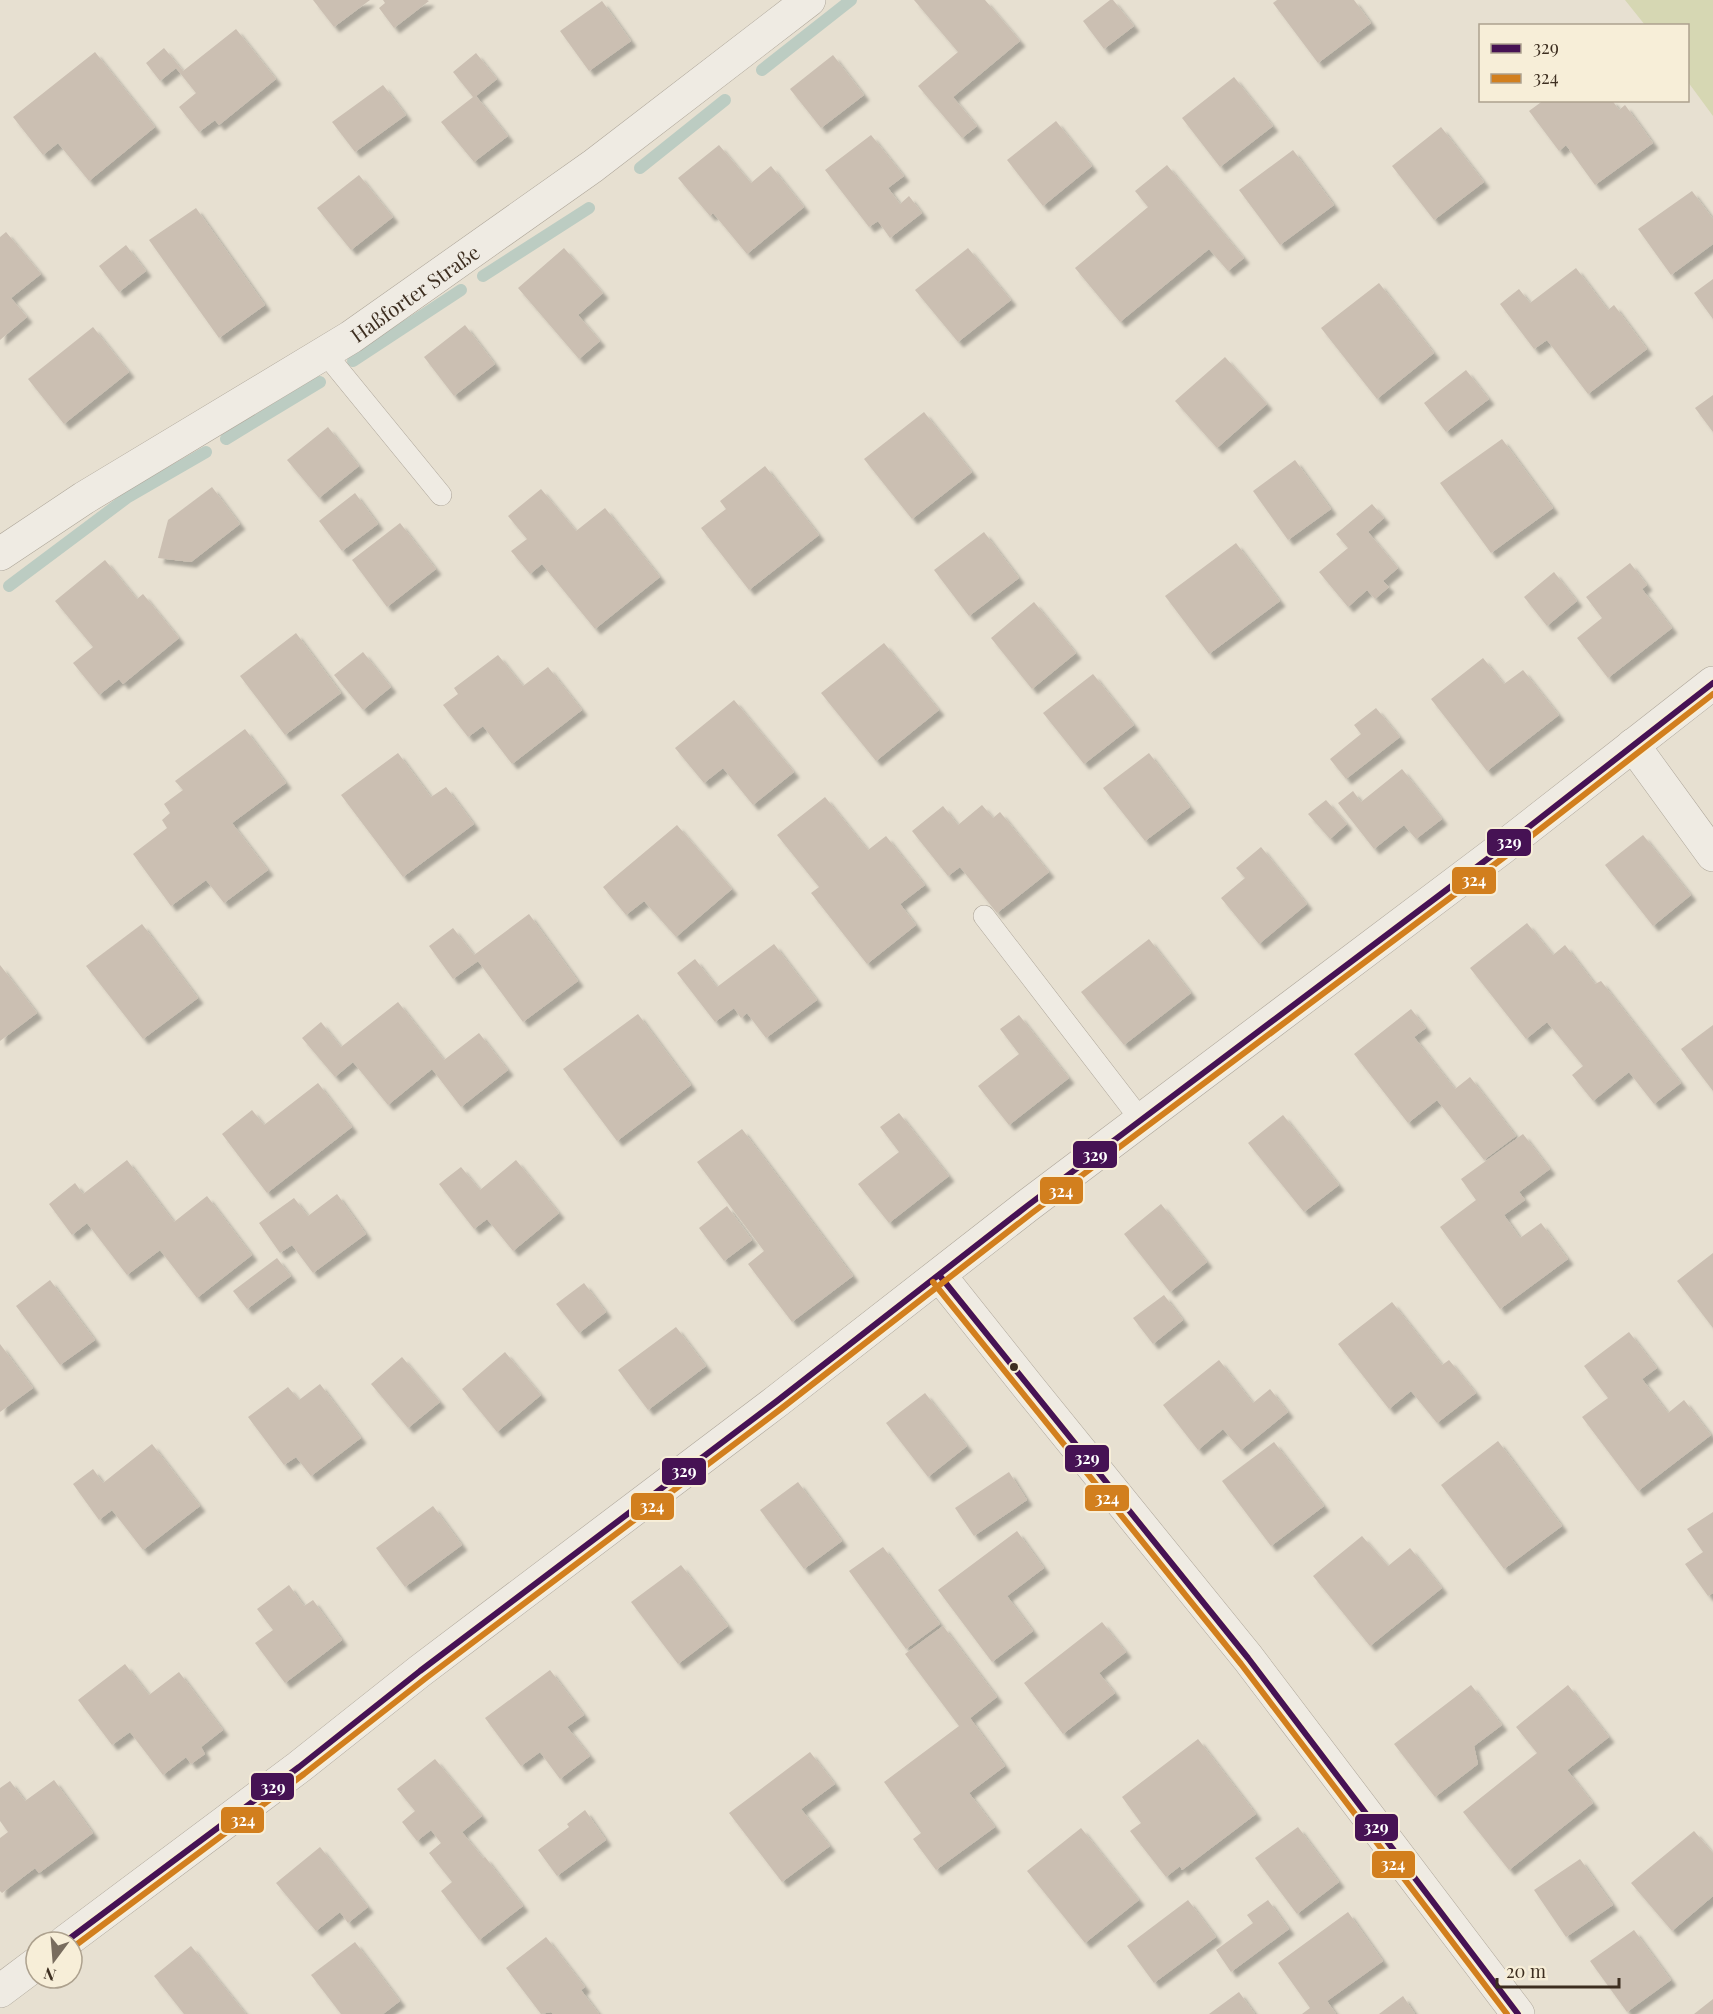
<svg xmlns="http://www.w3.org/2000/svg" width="1713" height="2014" font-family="'Playfair Display',serif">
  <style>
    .green { fill: #d6d7b3 }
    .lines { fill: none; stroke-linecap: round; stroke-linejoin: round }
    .stream { stroke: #bcccc2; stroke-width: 12 }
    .building { fill: #cbbfb2; filter: url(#shadow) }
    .lane-casing { stroke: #ada599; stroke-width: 22 }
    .street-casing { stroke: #ada599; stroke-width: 34 }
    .lane { stroke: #efebe3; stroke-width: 21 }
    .street { stroke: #efebe3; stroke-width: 33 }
    .bus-1-casing { stroke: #f7eed8; stroke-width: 10 }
    .bus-2-casing { stroke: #f7eed8; stroke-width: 10 }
    .bus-1 { stroke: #461254; stroke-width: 6 }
    .bus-2 { stroke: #d27f1e; stroke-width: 6 }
    .bus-dot { fill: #3d2e20; stroke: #f7eed8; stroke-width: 2 }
    .labels { text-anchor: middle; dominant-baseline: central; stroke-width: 5; stroke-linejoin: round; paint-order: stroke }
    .street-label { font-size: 20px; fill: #3d2e20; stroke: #f7eed8 }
    .line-badge { stroke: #f7eed8; stroke-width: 2 }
    .badge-label { font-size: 16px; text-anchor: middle; font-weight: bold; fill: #fff }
  </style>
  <defs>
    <filter id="shadow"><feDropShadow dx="5.5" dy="5.5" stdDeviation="1.5" flood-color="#0004"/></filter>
  </defs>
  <rect width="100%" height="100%" fill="#e7e0d1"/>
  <!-- green -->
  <path class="green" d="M1625,0H1713V116L1688,82V26L1645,25Z"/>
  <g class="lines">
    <!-- stream -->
    <g class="stream">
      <path d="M762,70L851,0"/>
      <path d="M640,168L725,100"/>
      <path d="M483,276L589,208"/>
      <path d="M353,361L461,290"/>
      <path d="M226,439L320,382"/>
      <path d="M9,586L128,497L206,452"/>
    </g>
  </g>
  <!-- building -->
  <g class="building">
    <path d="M313,0H370L334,27Z"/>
    <path d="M383,0H427L429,1L394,28L379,8L385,3Z"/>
    <path d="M914,0H985L1020,41L953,97L977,126L962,138L918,86L958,52Z"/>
    <path d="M1110,0H1113L1134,26L1104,49L1083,21Z"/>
    <path d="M1277,0H1354L1371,23L1318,63L1273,3Z"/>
    <path d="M602,1L631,41L589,71L560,31Z"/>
    <path d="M236,29L276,79L219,125L215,120L199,132L179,107L196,93L176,68L160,81L146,63L164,48L183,71Z"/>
    <path d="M95,52L155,127L89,181L58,143L43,155L13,117Z"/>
    <path d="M476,53L497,79L476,96L508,136L474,162L441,122L473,97L453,72Z"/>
    <path d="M833,55L864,95L821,128L790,89Z"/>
    <path d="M1234,77L1273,126L1220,167L1182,118Z"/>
    <path d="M383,85L406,115L355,152L332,122Z"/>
    <path d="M1544,100H1612L1619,110L1625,105L1653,143L1595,185L1566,145L1559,151L1529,111Z"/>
    <path d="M1056,121L1092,166L1043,206L1007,160Z"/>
    <path d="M1441,127L1484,182L1434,220L1392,166Z"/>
    <path d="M871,135L904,176L888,188L900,204L909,196L922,213L890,238L878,221L869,227L825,170Z"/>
    <path d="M719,145L751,183L771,166L804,207L747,254L713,213L710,216L678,178Z"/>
    <path d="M1293,150L1334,205L1280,245L1239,190Z"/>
    <path d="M1167,165L1244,258L1228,271L1209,249L1120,322L1075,268L1148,207L1135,191Z"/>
    <path d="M359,175L393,217L351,250L317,208Z"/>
    <path d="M1692,191L1713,219V244L1671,275L1638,229Z"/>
    <path d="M196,208L265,305L219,338L149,240Z"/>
    <path d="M6,232L41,274L11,298L27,317L0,340V237Z"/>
    <path d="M126,245L146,271L119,292L99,266Z"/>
    <path d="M564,248L603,293L578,315L600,341L579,359L518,288Z"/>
    <path d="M968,248L1011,300L958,342L915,290Z"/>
    <path d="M1576,268L1608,310L1614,305L1647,349L1588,394L1547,340L1534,349L1500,304L1519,289L1530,303Z"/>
    <path d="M1713,279V319L1694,293Z"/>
    <path d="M1379,283L1434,353L1377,399L1321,328Z"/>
    <path d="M465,325L495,364L454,396L424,357Z"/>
    <path d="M93,327L129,372L64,424L28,379Z"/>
    <path d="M1225,357L1267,404L1217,448L1175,401Z"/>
    <path d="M1466,370L1489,399L1446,432L1424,403Z"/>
    <path d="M1713,395V432L1695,408Z"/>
    <path d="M924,412L972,472L912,519L864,459Z"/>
    <path d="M328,427L359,466L319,498L287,460Z"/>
    <path d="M1502,439L1553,508L1491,553L1440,483Z"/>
    <path d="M1295,460L1331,509L1288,540L1253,491Z"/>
    <path d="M765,466L819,535L749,590L701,528L726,509L720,501Z"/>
    <path d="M212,487L240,524L191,562L158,558L168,520Z"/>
    <path d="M541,489L576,531L605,508L660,577L595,629L542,564L530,574L511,551L527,539L508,516Z"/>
    <path d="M355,493L378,524L342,551L319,521Z"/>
    <path d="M1372,504L1384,518L1368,532L1398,568L1383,581L1389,587L1375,599L1367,590L1348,607L1319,572L1348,548L1336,534Z"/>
    <path d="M400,523L436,569L387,607L352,560Z"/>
    <path d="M984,532L1019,578L969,616L934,570Z"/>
    <path d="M1236,543L1280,601L1209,654L1165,596Z"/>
    <path d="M105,560L137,599L143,594L179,638L123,684L119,679L99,695L73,663L93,647L55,601Z"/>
    <path d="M1630,563L1647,585L1642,589L1672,628L1608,678L1577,638L1602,618L1586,597Z"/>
    <path d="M1554,572L1577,601L1547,626L1524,597Z"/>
    <path d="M1034,602L1076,653L1032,689L991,638Z"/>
    <path d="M296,633L341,693L285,735L240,676Z"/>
    <path d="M884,643L939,710L876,761L821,693Z"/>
    <path d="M363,652L391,687L363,710L334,675Z"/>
    <path d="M498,655L523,686L548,667L582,710L512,764L483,726L468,737L443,705L458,694L454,688Z"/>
    <path d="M1483,658L1504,684L1523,670L1559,715L1487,771L1431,699Z"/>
    <path d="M1093,674L1134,725L1084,764L1043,713Z"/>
    <path d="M734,700L794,772L753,805L723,768L704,783L675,748Z"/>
    <path d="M1376,708L1400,737L1346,779L1330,759L1361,734L1354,725Z"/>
    <path d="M245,729L286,783L232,823L268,870L224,903L206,880L171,906L133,854L167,828L162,820L170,813L164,804L183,790L175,781Z"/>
    <path d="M398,753L431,797L446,787L474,824L403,877L341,795Z"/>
    <path d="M1149,753L1190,807L1145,841L1103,788Z"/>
    <path d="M1402,769L1442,819L1416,839L1404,825L1374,849L1338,803L1353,791L1361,802Z"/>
    <path d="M825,797L868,850L886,836L925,885L900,904L916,925L867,964L811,893L819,887L777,835Z"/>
    <path d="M1326,800L1347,824L1330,839L1308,814Z"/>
    <path d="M982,805L993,818L1000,812L1049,872L997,913L960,867L948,876L912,831L943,806L958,825Z"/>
    <path d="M677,825L732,889L676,937L644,901L626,915L603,887Z"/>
    <path d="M1643,835L1691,895L1653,926L1605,865Z"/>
    <path d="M1261,847L1307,904L1259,944L1221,898L1245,878L1236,868Z"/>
    <path d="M529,914L578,981L523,1022L478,961L453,979L429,946L453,928L474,955Z"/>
    <path d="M1527,923L1553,955L1565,945L1595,984L1601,981L1681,1083L1654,1104L1629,1072L1593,1101L1572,1075L1583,1066L1547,1022L1526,1039L1470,968Z"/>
    <path d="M142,924L198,998L143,1039L86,966Z"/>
    <path d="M1149,939L1191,993L1124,1045L1081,992Z"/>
    <path d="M774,944L817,1000L766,1038L747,1013L741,1018L734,1008L715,1022L677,973L695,959L717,987Z"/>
    <path d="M0,965L37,1013L0,1041Z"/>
    <path d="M398,1002L444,1060L479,1033L508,1070L461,1107L432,1069L388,1105L353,1062L335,1077L302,1038L321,1022L341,1047Z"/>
    <path d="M1411,1009L1426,1028L1414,1037L1455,1089L1470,1077L1516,1136L1484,1160L1437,1100L1408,1123L1354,1054Z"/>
    <path d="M638,1014L691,1085L617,1141L563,1069Z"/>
    <path d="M1019,1015L1069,1078L1009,1125L978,1086L1019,1054L1000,1029Z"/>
    <path d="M1713,1025V1091L1681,1049Z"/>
    <path d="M318,1083L352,1127L267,1193L222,1134L252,1110L264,1125Z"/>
    <path d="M899,1113L949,1176L889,1223L858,1184L899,1152L880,1127Z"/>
    <path d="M1283,1115L1339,1185L1304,1212L1248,1143Z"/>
    <path d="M742,1129L853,1276L792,1322L748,1264L764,1251L697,1162Z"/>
    <path d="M1523,1134L1550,1169L1519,1192L1525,1200L1504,1215L1520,1238L1541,1223L1568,1259L1500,1309L1440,1227L1476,1200L1461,1179Z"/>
    <path d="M127,1160L174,1222L207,1196L252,1255L197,1298L160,1250L127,1275L87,1223L72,1235L49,1204L75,1183L83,1194Z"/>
    <path d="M516,1160L559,1213L513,1251L487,1219L474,1229L439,1184L461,1167L480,1190Z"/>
    <path d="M337,1194L366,1234L313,1273L292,1245L280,1253L259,1223L294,1198L308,1216Z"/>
    <path d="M1161,1204L1207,1262L1170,1292L1124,1234Z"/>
    <path d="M727,1206L752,1240L724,1261L699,1228Z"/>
    <path d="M1713,1253V1328L1677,1281Z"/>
    <path d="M277,1258L291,1276L247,1309L233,1291Z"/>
    <path d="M50,1280L95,1340L60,1365L16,1306Z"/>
    <path d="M584,1283L606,1312L579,1333L556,1304Z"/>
    <path d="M1164,1295L1183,1320L1153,1344L1133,1318Z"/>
    <path d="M1392,1302L1442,1365L1449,1360L1476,1393L1437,1423L1411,1391L1389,1409L1338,1344Z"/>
    <path d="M676,1327L706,1366L648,1410L618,1370Z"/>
    <path d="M1629,1332L1657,1368L1642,1379L1668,1413L1684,1400L1711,1435L1638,1491L1582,1417L1608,1398L1584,1366Z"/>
    <path d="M0,1344L33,1388L0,1412Z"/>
    <path d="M505,1352L541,1395L497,1432L462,1389Z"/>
    <path d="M402,1357L440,1402L408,1428L371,1384Z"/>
    <path d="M1219,1360L1253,1403L1270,1389L1288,1412L1241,1450L1223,1429L1198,1450L1163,1405Z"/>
    <path d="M320,1384L361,1438L311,1476L296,1457L284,1465L248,1417L288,1387L299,1400Z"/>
    <path d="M925,1393L967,1446L928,1477L886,1423Z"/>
    <path d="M1498,1441L1562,1526L1504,1569L1441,1485Z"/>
    <path d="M1274,1442L1324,1506L1271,1546L1222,1481Z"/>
    <path d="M152,1444L200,1506L143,1550L112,1510L99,1520L73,1484L93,1469L103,1483Z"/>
    <path d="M1009,1472L1027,1500L974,1536L955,1508Z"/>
    <path d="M798,1482L842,1541L804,1569L760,1510Z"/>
    <path d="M433,1506L462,1545L405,1587L376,1548Z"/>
    <path d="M1713,1512V1593L1708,1596L1685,1564L1703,1552L1687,1529Z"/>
    <path d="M1017,1531L1044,1568L1007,1596L1033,1631L992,1662L938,1590Z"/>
    <path d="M1362,1536L1388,1566L1410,1548L1442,1588L1370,1646L1313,1576Z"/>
    <path d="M883,1547L940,1624L906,1649L849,1571Z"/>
    <path d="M681,1565L728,1626L678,1664L631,1602Z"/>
    <path d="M289,1585L304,1606L313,1600L342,1640L285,1683L255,1643L273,1630L257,1609Z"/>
    <path d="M1102,1622L1126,1652L1099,1673L1115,1693L1063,1734L1024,1683Z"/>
    <path d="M943,1626L997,1697L970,1718L1005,1766L969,1793L995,1827L936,1870L913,1839L921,1833L884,1782L959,1726L905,1654Z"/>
    <path d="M125,1664L149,1695L179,1672L223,1730L201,1747L205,1754L191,1764L186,1757L163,1775L130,1732L112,1745L78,1700Z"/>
    <path d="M550,1670L584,1715L567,1727L590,1756L560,1779L540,1752L521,1766L485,1718Z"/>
    <path d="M1471,1685L1502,1725L1474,1746L1478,1764L1435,1797L1394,1744Z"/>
    <path d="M1568,1685L1609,1737L1567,1770L1593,1803L1509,1870L1463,1812L1537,1753L1516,1727Z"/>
    <path d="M1198,1739L1256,1814L1182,1870L1180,1866L1166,1877L1130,1831L1141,1823L1122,1797Z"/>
    <path d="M810,1752L835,1784L801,1809L830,1846L782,1882L729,1813Z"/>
    <path d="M435,1759L482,1816L462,1832L483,1858L485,1857L523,1906L479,1940L441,1891L452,1882L429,1853L441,1843L431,1830L417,1841L402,1822L415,1811L397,1789Z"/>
    <path d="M54,1780L93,1833L39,1873L35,1868L2,1893L0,1891V1838L8,1832L0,1821V1788L10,1781L25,1801Z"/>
    <path d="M585,1810L606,1840L557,1876L538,1850L569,1827L567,1824Z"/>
    <path d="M1298,1827L1339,1882L1297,1914L1255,1858Z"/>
    <path d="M1081,1828L1139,1900L1085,1943L1027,1871Z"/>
    <path d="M1694,1831L1713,1853V1896L1672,1931L1631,1883Z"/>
    <path d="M320,1847L368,1907L348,1923L340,1912L316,1931L276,1883Z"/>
    <path d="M1580,1859L1613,1905L1566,1937L1534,1890Z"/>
    <path d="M1188,1900L1216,1937L1154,1983L1127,1946Z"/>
    <path d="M1268,1900L1289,1929L1231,1972L1216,1950L1253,1923L1247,1915Z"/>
    <path d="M1348,1912L1383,1961L1327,2001L1336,2014H1302L1310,2008L1278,1963Z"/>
    <path d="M1634,1930L1671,1980L1627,2012L1590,1961Z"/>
    <path d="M546,1937L585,1987L581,1990L599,2014H553L551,2012L541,2014L506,1968Z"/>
    <path d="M355,1942L400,2001L383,2014H341L311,1975Z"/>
    <path d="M191,1946L246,2014H184L154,1976Z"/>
    <path d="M1239,1992L1255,2014H1209Z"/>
    <path d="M1403,1996L1415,2014H1379Z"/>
    <path d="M1713,1999V2014H1694Z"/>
  </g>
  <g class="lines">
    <!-- lane casing -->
    <g class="lane-casing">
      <g id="lane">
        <path d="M325,353L441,495"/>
        <path d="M984,916L1141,1120"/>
      </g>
    </g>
    <!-- street casing -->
    <g class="street-casing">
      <g id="street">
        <path id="s1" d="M0,554L84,498L351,337L593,166L809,0"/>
        <path d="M1633,745L1713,855"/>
        <path d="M940,1276L1030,1389L1248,1658L1518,2014"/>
        <path d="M65,1942L299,1767L420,1671L777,1401L1027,1206L1502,848L1713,683"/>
        <path d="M0,1991L36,1964"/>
      </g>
    </g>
    <!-- lane -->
    <use href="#lane" class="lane"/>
    <!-- street -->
    <use href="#street" class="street"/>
    <!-- bus-1 casing -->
    <g class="bus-1-casing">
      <g id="bus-1">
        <path d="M940,1276L1248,1658L1518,2014"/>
        <path d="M65,1942L299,1767L420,1671L777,1401L1027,1206L1502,848L1713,683"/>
      </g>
    </g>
    <!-- bus-2 casing -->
    <g class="bus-2-casing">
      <g id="bus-2">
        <path d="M933,1282L1241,1664L1507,2014"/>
        <path d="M72,1948L304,1774L426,1678L782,1408L1032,1213L1507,855L1713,694"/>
      </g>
    </g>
    <!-- bus-1 -->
    <use href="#bus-1" class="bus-1"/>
    <!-- bus-2 -->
    <use href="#bus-2" class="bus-2"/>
  </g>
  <!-- markers -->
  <circle class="bus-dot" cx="1014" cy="1367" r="5"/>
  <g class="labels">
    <!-- street labels -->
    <g class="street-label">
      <text stroke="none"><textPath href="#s1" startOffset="490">Haßforter Straße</textPath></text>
    </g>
  </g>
  <g class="line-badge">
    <rect x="1486" y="828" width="46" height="29" rx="6" fill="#461254"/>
    <rect x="1451" y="866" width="46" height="29" rx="6" fill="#d27f1e"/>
    <rect x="1072" y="1140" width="46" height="29" rx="6" fill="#461254"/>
    <rect x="1039" y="1176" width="45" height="29" rx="6" fill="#d27f1e"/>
    <rect x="1064" y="1444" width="46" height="29" rx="6" fill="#461254"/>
    <rect x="661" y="1457" width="46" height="29" rx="6" fill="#461254"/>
    <rect x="1084" y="1484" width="46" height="28" rx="6" fill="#d27f1e"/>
    <rect x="630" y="1492" width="45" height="29" rx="6" fill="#d27f1e"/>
    <rect x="250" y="1772" width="45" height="29" rx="6" fill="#461254"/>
    <rect x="220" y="1806" width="45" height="28" rx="6" fill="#d27f1e"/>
    <rect x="1354" y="1813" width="45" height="29" rx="6" fill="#461254"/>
    <rect x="1371" y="1850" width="45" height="29" rx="6" fill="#d27f1e"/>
  </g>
  <g class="badge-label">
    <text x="1509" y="848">329</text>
    <text x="1474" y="886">324</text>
    <text x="1095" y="1161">329</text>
    <text x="1061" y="1197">324</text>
    <text x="1087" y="1464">329</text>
    <text x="684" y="1477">329</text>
    <text x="1107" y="1504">324</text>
    <text x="652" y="1512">324</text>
    <text x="273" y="1793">329</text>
    <text x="243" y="1826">324</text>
    <text x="1376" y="1833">329</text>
    <text x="1393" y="1870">324</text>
  </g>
  <!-- legend -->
  <rect x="1479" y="24" width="210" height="78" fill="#f7eed8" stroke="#ada18e" stroke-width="1.5"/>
  <rect x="1491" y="44" width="30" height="9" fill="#461254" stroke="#ada18e" stroke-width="1.5"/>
  <text x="1533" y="54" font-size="18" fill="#3d2e20">329</text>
  <rect x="1491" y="74" width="30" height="9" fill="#d27f1e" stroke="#ada18e" stroke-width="1.5"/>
  <text x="1533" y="84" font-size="18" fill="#3d2e20">324</text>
  <!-- north arrow -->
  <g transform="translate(54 1960) rotate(196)"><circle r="28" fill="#f7eed8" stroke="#ada18e" stroke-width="1.5"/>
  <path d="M0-4.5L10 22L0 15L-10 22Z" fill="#786c5e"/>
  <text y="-9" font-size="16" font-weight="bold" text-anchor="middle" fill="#3d2e20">N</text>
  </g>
  <!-- scale -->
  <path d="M1497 1978v9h122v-9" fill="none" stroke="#3d2e20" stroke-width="3"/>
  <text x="1506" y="1978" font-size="18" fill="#3d2e20" stroke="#f7eed8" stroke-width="4.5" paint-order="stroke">20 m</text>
</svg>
